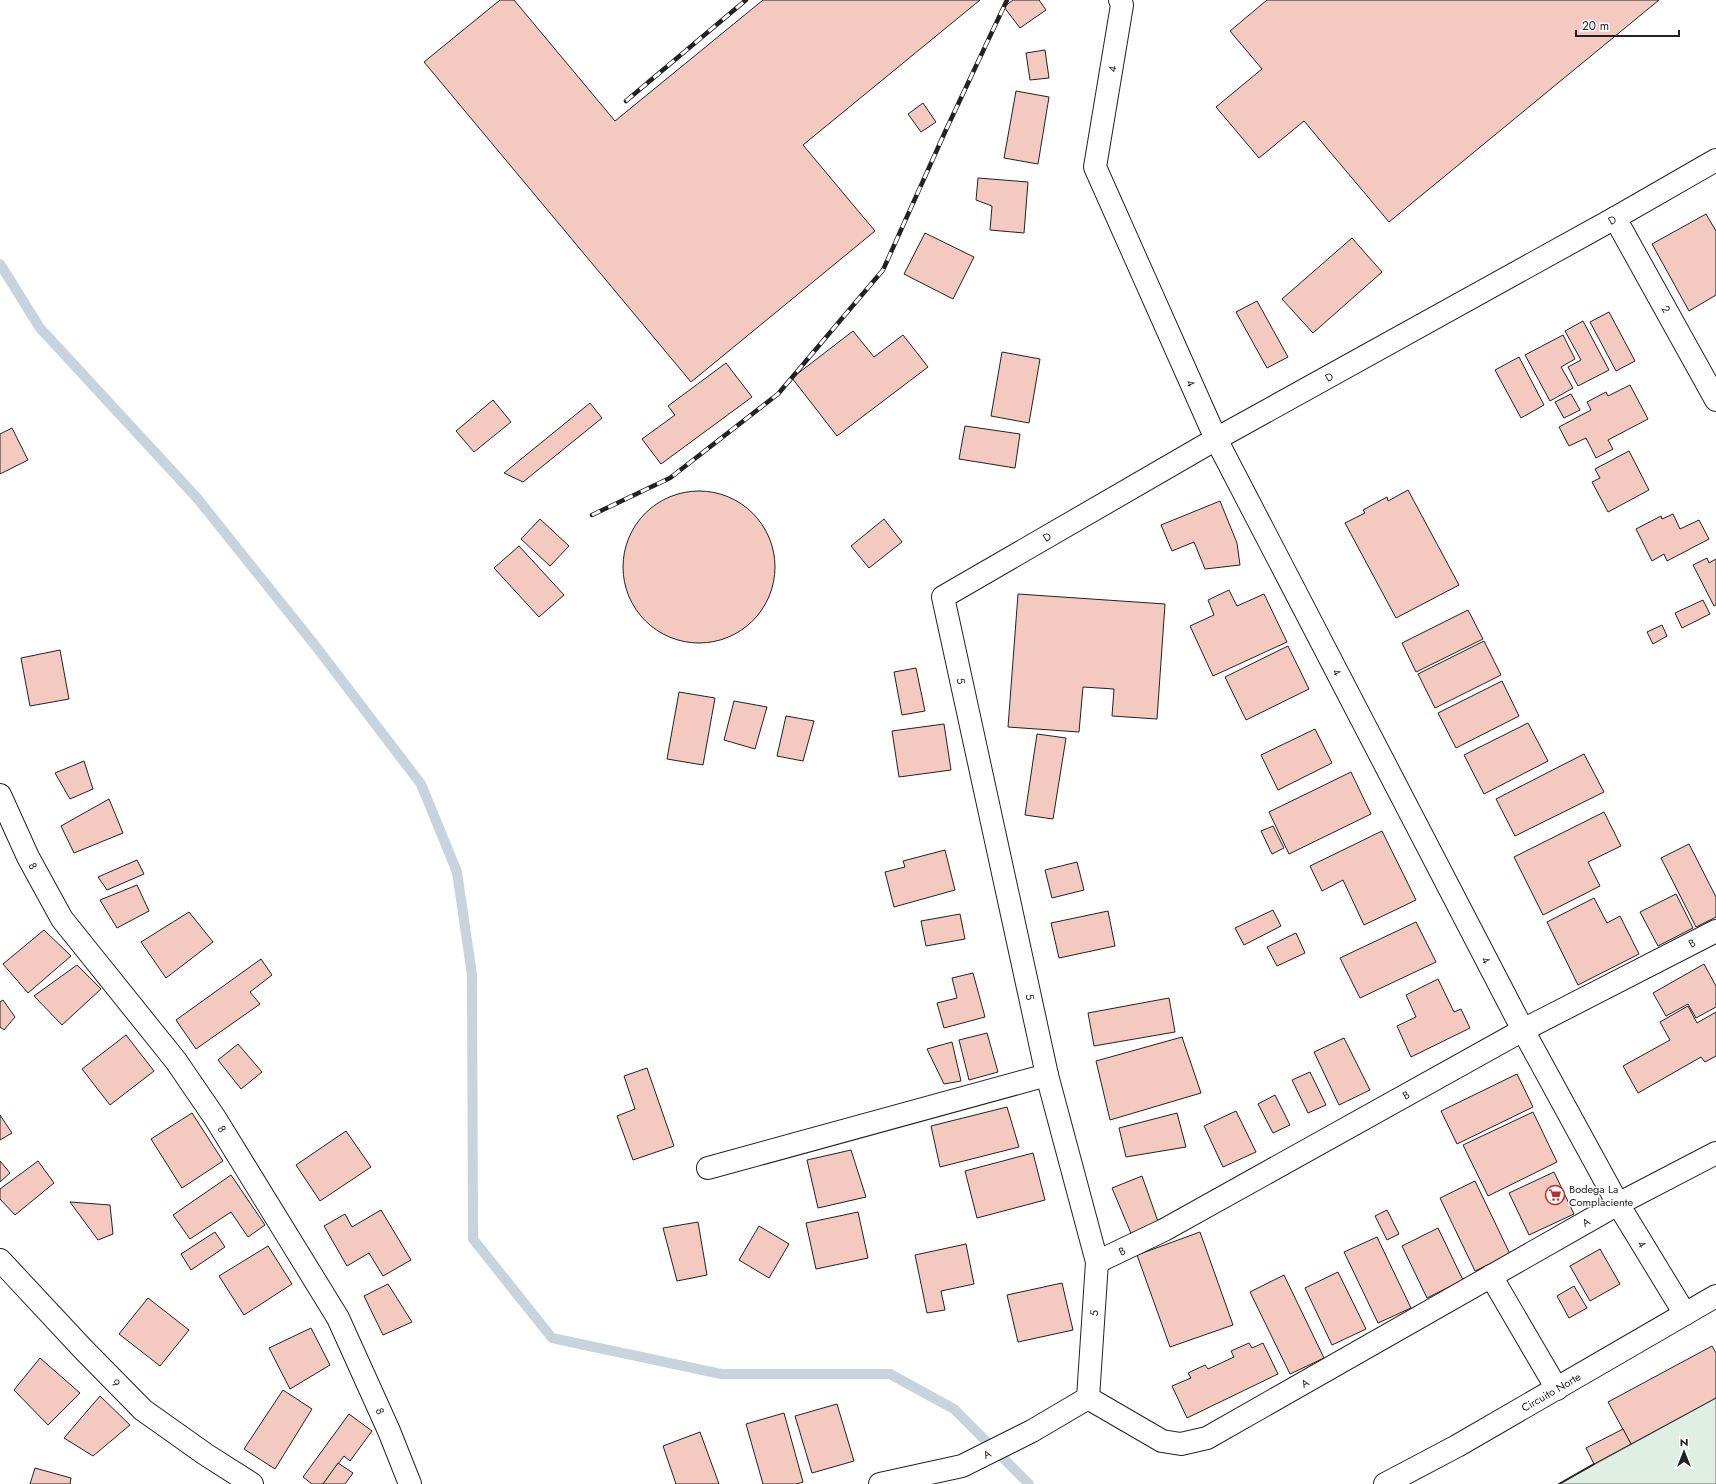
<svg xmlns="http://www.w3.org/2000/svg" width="1716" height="1484" font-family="Jost,sans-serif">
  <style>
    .green { fill: #e0efe3; stroke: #6f6f6f }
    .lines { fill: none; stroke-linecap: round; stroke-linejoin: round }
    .stream { stroke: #c7d3dd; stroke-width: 10 }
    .building { fill: #f3c9c0; stroke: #222 }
    .minor-casing { stroke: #222; stroke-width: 24 }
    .major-casing { stroke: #222; stroke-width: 24 }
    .minor { stroke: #fff; stroke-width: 22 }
    .major { stroke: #fff; stroke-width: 22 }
    .rail-casing { stroke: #222; stroke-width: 4.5 }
    .rail { stroke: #fff; stroke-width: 3; stroke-dasharray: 9; stroke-linecap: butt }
    .wall { stroke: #222; stroke-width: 2 }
    .labels { text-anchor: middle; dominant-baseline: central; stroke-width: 3; stroke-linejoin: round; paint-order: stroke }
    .street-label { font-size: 11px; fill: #222; stroke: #fff }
    .poi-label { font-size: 11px; fill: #222; stroke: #fff; text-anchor: start }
  </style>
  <rect width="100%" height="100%" fill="#fff"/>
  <!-- green -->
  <path class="green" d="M1716,1398V1484H1559Z"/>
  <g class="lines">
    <!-- stream -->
    <path class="stream" d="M0,264L40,328L197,498L314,644L421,784L457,872L472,975L473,1239L552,1338L721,1374H890L954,1409L1029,1484"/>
  </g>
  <!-- building -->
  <g class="building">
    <path d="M500,0H514L615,121L763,0H980L803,145L875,231L691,382L424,62Z"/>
    <path d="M1013,0H1039L1046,10L1020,28L1004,7Z"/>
    <path d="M1267,0H1659L1389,222L1304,121L1259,158L1216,107L1262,69L1230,31Z"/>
    <path d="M1045,50L1049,78L1030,80L1026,53Z"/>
    <path d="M1016,91L1049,97L1038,164L1004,158Z"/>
    <path d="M923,103L936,122L921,132L908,114Z"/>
    <path d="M978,178L1028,182L1024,233L990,230L992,206L976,200Z"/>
    <path d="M1706,214L1716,231V295L1689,311L1652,244Z"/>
    <path d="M925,233L974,257L953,299L904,274Z"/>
    <path d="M1352,238L1382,272L1313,333L1282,299Z"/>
    <path d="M1257,301L1288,357L1267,368L1236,312Z"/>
    <path d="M1609,312L1635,361L1616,371L1590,322Z"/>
    <path d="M1583,321L1609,370L1578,386L1568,367L1581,360L1565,331Z"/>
    <path d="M853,331L874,357L903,335L928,367L837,436L792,378Z"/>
    <path d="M1563,335L1575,359L1561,367L1573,388L1550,401L1525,355Z"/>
    <path d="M1002,352L1040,359L1029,423L991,416Z"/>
    <path d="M1519,357L1544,405L1521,418L1495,370Z"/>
    <path d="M726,363L752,397L661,464L642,439L675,415L668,406Z"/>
    <path d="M1630,385L1648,419L1608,440L1613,449L1596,458L1586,438L1569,446L1559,427L1591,410L1587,402L1606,392L1608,396Z"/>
    <path d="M1571,394L1580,410L1564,418L1555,402Z"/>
    <path d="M493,400L511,422L474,452L456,431Z"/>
    <path d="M590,403L602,418L523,482L504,473Z"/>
    <path d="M965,426L1020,434L1015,468L959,459Z"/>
    <path d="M12,428L28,460L0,474V434Z"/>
    <path d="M1629,451L1649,490L1608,512L1592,482L1600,478L1595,469Z"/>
    <path d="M1408,490L1459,585L1396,618L1345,523L1365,513L1363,510L1387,497L1388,501Z"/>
    <circle cx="699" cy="567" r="76"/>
    <path d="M1220,501L1237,543L1240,565L1205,569L1194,542L1172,551L1161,525Z"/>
    <path d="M1673,514L1680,529L1699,520L1709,539L1667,561L1664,554L1652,561L1636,529L1661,516L1662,519Z"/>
    <path d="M540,519L569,546L550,566L521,539Z"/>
    <path d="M884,519L902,542L869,568L851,546Z"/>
    <path d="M519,546L564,595L539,617L494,568Z"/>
    <path d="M1707,558L1709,563L1716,559V605L1714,606L1693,565Z"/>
    <path d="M1229,590L1237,606L1264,594L1287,642L1213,676L1190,626L1214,615L1208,600Z"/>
    <path d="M1018,594L1165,604L1157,719L1112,716L1114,689L1083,687L1079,732L1008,727Z"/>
    <path d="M1703,600L1710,614L1682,628L1675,613Z"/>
    <path d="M1468,610L1483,639L1416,672L1402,643Z"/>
    <path d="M1662,625L1667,636L1653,644L1647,632Z"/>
    <path d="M1484,641L1501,675L1435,708L1418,674Z"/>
    <path d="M1288,646L1309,689L1246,720L1225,677Z"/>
    <path d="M60,650L69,699L30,706L21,658Z"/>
    <path d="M916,668L925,711L902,715L894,672Z"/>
    <path d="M1502,681L1519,716L1456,748L1438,713Z"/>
    <path d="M679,692L715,698L703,765L667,759Z"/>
    <path d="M734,701L767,707L755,749L724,740Z"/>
    <path d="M786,716L814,721L803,761L777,756Z"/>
    <path d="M1528,723L1548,761L1484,794L1464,755Z"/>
    <path d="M944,724L951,770L899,777L892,731Z"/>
    <path d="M1315,729L1332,763L1278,790L1261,755Z"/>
    <path d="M1037,734L1066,738L1053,819L1025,815Z"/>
    <path d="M1584,754L1604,792L1515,836L1496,799Z"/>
    <path d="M84,761L93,789L70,799L55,773Z"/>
    <path d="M1351,772L1371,814L1289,854L1269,812Z"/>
    <path d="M109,799L123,833L74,853L61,826Z"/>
    <path d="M1604,812L1621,846L1588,862L1600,886L1543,915L1514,857Z"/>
    <path d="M1273,826L1284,848L1272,854L1261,831Z"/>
    <path d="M1382,831L1416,900L1364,925L1343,880L1322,891L1310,866Z"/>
    <path d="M1689,844L1716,897V917L1696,927L1661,858Z"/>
    <path d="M945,850L955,890L894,907L885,872L905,867L903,861Z"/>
    <path d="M137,860L144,874L107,890L98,877Z"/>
    <path d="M1077,862L1084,890L1052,898L1045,870Z"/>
    <path d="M137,885L149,911L117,928L100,900Z"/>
    <path d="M1676,894L1693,928L1658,946L1640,912Z"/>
    <path d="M1594,898L1607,923L1620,916L1639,954L1578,985L1547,922Z"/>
    <path d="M1273,910L1281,926L1244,945L1235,928Z"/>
    <path d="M1108,911L1115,946L1059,958L1051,923Z"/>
    <path d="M189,912L213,942L166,978L141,942Z"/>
    <path d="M960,914L965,939L926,946L921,921Z"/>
    <path d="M1416,922L1436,962L1360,998L1340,958Z"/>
    <path d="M44,930L71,956L28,993L3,964Z"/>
    <path d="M1296,933L1305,953L1277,966L1267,947Z"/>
    <path d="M261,959L272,975L250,992L260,1004L196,1049L176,1020Z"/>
    <path d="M1704,964L1716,986V1007L1696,1018L1688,1004L1666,1016L1653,993Z"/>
    <path d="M77,965L101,989L62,1025L34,996Z"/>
    <path d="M973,973L985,1017L944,1028L937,1003L957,998L952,978Z"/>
    <path d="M1438,979L1454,1012L1461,1009L1470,1028L1411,1057L1397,1026L1416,1017L1406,995Z"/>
    <path d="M1169,998L1175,1032L1094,1046L1088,1013Z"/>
    <path d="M3,1000L15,1017L4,1030L0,1027V1002Z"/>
    <path d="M1688,1006L1697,1023L1716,1012V1056L1705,1062L1701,1057L1638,1093L1623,1066L1670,1040L1660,1022Z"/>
    <path d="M987,1033L998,1072L969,1080L959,1040Z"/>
    <path d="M126,1035L154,1071L110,1105L82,1069Z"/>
    <path d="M1182,1037L1201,1093L1110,1120L1096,1061Z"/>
    <path d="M1344,1038L1370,1090L1339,1105L1314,1052Z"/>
    <path d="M952,1042L961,1081L944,1084L927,1049Z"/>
    <path d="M238,1044L262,1072L241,1089L218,1060Z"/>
    <path d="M647,1068L674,1146L633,1160L617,1116L635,1109L624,1076Z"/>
    <path d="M1310,1072L1326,1105L1308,1113L1292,1080Z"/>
    <path d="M1517,1074L1533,1107L1457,1144L1441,1111Z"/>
    <path d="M1275,1095L1290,1125L1273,1133L1258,1104Z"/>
    <path d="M1007,1107L1019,1147L940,1167L931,1126Z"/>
    <path d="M1236,1111L1256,1152L1223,1167L1204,1126Z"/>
    <path d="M1533,1112L1557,1162L1488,1196L1463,1145Z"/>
    <path d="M192,1113L223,1161L182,1188L151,1139Z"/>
    <path d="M1177,1113L1186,1147L1126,1157L1119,1128Z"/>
    <path d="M0,1115L12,1133L0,1140Z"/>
    <path d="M346,1131L371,1167L320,1201L296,1165Z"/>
    <path d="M851,1150L866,1197L818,1208L807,1160Z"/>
    <path d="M1033,1153L1045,1200L977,1218L965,1171Z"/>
    <path d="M0,1161L10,1173L0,1182Z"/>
    <path d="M38,1161L54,1183L15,1215L0,1199V1189Z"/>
    <path d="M1554,1172L1574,1214L1529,1235L1509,1193Z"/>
    <path d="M231,1175L265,1225L248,1237L231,1212L190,1239L173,1215Z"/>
    <path d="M1142,1176L1161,1230L1135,1243L1112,1188Z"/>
    <path d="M1475,1181L1510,1254L1475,1271L1440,1198Z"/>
    <path d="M70,1202L110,1205L113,1234L98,1240Z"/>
    <path d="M381,1210L411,1260L383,1276L369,1253L347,1266L324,1226L345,1214L352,1227Z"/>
    <path d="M1387,1210L1399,1234L1387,1240L1375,1216Z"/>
    <path d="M858,1212L868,1258L816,1269L806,1223Z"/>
    <path d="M698,1222L707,1275L677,1281L663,1228Z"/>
    <path d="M759,1226L789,1244L769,1278L739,1260Z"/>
    <path d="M1438,1228L1463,1280L1427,1298L1402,1246Z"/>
    <path d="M215,1232L225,1247L191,1270L181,1254Z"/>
    <path d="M1200,1232L1233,1325L1170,1347L1137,1255Z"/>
    <path d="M1377,1237L1411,1308L1378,1323L1344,1252Z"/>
    <path d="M966,1244L974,1284L941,1291L945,1310L927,1313L915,1255Z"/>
    <path d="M268,1246L292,1284L244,1315L219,1276Z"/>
    <path d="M1600,1249L1620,1284L1590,1301L1570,1266Z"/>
    <path d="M1338,1272L1366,1329L1332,1345L1305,1288Z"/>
    <path d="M1284,1275L1324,1358L1290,1374L1250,1292Z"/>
    <path d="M1062,1283L1073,1330L1018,1342L1007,1295Z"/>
    <path d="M388,1284L412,1322L383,1335L364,1296Z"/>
    <path d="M1574,1286L1587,1308L1569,1318L1557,1296Z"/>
    <path d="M148,1298L189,1330L160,1366L119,1334Z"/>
    <path d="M311,1328L330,1365L290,1389L269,1348Z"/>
    <path d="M1249,1343L1252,1348L1263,1343L1278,1374L1187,1418L1172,1386L1191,1378L1188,1373L1205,1365L1208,1369L1234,1357L1231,1351Z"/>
    <path d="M1712,1346L1716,1353V1398L1631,1444L1608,1402Z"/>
    <path d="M40,1358L80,1393L48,1425L14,1390Z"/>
    <path d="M283,1390L312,1409L275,1469L244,1449Z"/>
    <path d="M100,1396L130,1425L93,1456L64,1438Z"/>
    <path d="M837,1404L854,1461L812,1473L795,1416Z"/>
    <path d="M784,1413L803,1482L796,1484H763L746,1424Z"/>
    <path d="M349,1414L372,1431L350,1461L344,1456L323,1484H312L303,1477Z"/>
    <path d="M1623,1429L1631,1444L1594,1464L1586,1448Z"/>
    <path d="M700,1432L719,1484H676L663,1446Z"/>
    <path d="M338,1463L353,1473L345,1484H323Z"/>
    <path d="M35,1468L71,1478L70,1484H30Z"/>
  </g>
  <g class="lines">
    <!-- minor casing -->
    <g class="minor-casing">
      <g id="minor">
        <path d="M1120,0L1122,5L1095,167L1216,439L1523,1030L1618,1204L1685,1314"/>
        <path d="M1615,218L1716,400"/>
        <path d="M0,795L28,857L62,919L176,1061L215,1118L338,1318L389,1431L410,1484"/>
        <path d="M708,1168L1047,1075"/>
        <path d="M0,1260L83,1349L143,1410L205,1454L252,1484"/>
        <path d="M1097,1262L1164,1230L1523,1030L1716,931"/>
        <path d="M1491,1276L1557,1389"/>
        <path d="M1088,1398L1097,1262L1047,1075L943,597L1216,439L1615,218L1716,160"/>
        <path d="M1088,1398L1162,1441L1181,1444L1207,1438L1618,1204L1716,1153"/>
        <path d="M880,1484L962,1466L1032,1431L1088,1398"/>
      </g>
    </g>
    <!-- major casing -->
    <g class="major-casing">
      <path id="major" d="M1385,1484L1457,1446L1716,1296"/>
    </g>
    <!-- minor -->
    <use href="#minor" class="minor"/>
    <!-- major -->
    <use href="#major" class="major"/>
    <!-- rail casing -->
    <g class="rail-casing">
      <g id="rail">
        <path d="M626,101L746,0"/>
        <path d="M592,515L670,478L778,394L883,270L945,132L1007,0"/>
      </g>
    </g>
    <!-- rail -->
    <use href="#rail" class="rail"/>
    <!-- wall -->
    <path class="wall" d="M1559,1484L1594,1464"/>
  </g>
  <!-- icons -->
  <defs>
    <g id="supermarket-ring" transform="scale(1)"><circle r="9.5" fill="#fff" stroke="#c62828" stroke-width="1.5"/><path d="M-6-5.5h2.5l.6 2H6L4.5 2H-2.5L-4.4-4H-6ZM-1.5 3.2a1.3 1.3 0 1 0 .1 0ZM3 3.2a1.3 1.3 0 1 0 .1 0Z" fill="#c62828"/></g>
  </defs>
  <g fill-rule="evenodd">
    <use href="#supermarket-ring" x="1555" y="1195"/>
  </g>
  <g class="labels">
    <!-- street labels -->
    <g class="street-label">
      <text transform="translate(1112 69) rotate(-80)">4</text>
      <text transform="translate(1612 220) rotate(-29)">D</text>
      <text transform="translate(1666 309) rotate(61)">2</text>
      <text transform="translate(1329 377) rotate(-29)">D</text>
      <text transform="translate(1191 383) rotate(66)">4</text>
      <text transform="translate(1047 537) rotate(-30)">D</text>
      <text transform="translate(1337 672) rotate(63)">4</text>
      <text transform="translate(961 681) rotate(78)">5</text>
      <text transform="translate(33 866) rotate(61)">8</text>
      <text transform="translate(1692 943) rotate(-27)">B</text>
      <text transform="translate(1486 960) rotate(63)">4</text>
      <text transform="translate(1030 997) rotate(78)">5</text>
      <text transform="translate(1406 1095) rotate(-29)">B</text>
      <text transform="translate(222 1129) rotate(58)">8</text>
      <text transform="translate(1586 1222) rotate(-30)">A</text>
      <text transform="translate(1642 1244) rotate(59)">4</text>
      <text transform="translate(1122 1251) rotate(-26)">B</text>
      <text transform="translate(1094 1313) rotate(-86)">5</text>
      <text transform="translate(116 1383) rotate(45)">9</text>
      <text transform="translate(1305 1383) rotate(-30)">A</text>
      <text transform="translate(1551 1392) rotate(-30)">Circuito Norte</text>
      <text transform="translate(380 1411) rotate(66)">8</text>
      <text transform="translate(987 1454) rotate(-27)">A</text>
    </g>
    <!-- poi labels -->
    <g class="poi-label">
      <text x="1569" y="1189">Bodega La<tspan x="1569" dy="13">Complaciente</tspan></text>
    </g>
  </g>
  <!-- north arrow -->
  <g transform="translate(1684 1452)" stroke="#ffffff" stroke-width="3" paint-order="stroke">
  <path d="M0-3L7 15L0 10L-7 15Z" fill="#222222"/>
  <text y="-6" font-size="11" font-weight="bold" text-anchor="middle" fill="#222222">N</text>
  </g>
  <!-- scale -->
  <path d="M1576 30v6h103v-6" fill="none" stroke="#222222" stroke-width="2"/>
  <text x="1582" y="30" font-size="12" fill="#222222" stroke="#ffffff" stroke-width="3" paint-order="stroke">20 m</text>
</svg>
